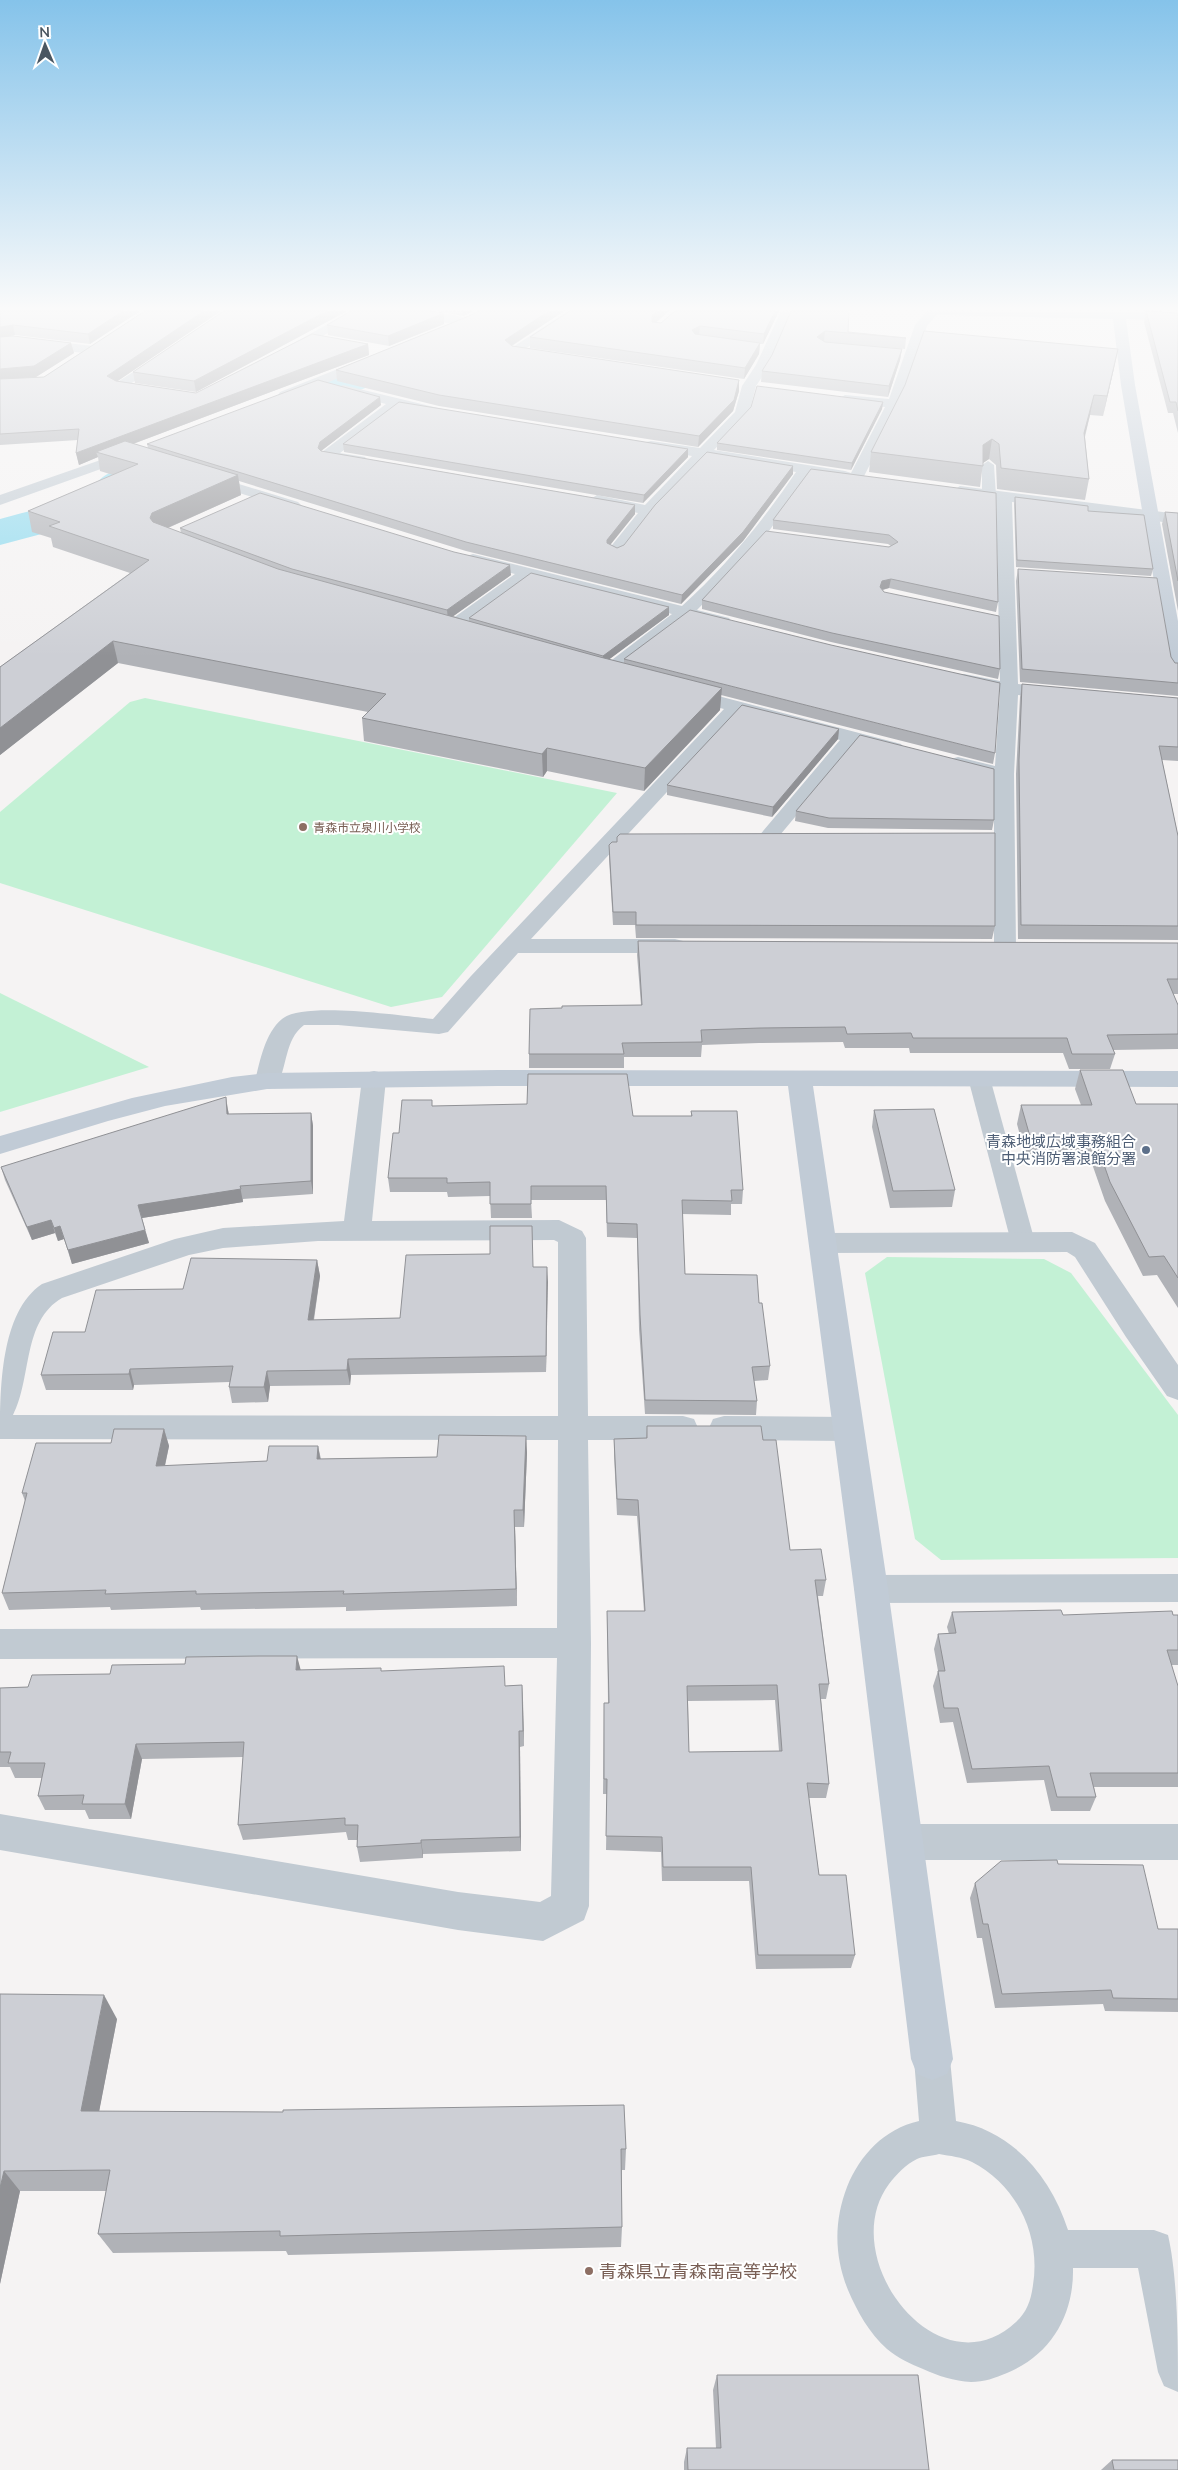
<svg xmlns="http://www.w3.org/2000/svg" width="1178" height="2470" font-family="Mulish,'Noto Sans JP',sans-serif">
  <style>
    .green { fill: #c3f1d5 }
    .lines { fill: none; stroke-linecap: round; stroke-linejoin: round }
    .river { fill: #90daee; fill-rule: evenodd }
    .lane { fill: #c1cad2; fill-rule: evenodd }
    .street { fill: #c1cad2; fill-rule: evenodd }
    .secondary { fill: #c1cbd6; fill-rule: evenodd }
    .wall { fill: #b0b2b7; fill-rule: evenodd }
    .shaded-wall { fill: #909195 }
    .building { fill: #cdcfd5; stroke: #909195; fill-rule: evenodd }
    .education-dot { fill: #8d6e63; stroke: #fff; stroke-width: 2 }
    .service-dot { fill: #5c6f8a; stroke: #fff; stroke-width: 2 }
    .labels { text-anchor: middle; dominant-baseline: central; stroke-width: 4; stroke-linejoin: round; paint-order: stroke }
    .far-education-label { font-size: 12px; fill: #785e54; stroke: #fff; text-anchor: start }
    .service-label { font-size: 15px; fill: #4e5e75; stroke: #fff; text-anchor: end }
    .near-education-label { font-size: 18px; fill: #785e54; stroke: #fff; text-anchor: start }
  </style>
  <rect width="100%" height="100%" fill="#f5f3f3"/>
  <!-- green -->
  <g class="green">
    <path d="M145,698L617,793L442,997L391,1007L0,883V812L130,702Z"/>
    <path d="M0,993L149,1067L0,1112Z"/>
    <path d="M887,1257L1044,1259L1071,1273L1178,1415V1558L941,1560L915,1539L865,1273Z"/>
  </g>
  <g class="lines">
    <!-- river -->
    <g class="river">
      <path d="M491,311H536L531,318L261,432L248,435L235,432L229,424L235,416Z"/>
      <path d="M119,470L133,474L139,482L117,507L79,524L0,545V519C30,511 59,504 86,490C101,483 98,475 119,470Z"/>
    </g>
    <!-- lane -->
    <g class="lane">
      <path d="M988,461L994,465L996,496L989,500L982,496V465Z"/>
      <path d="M979,1071L987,1073L990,1078L1035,1242L1031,1248L1023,1250L1015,1248L1011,1242L968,1078L971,1073Z"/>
      <path d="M932,2041L945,2046L950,2059L956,2121C1013,2131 1051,2177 1068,2230H1154L1168,2235C1178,2279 1178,2344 1178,2392L1164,2386L1158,2372L1138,2268H1073C1074,2315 1051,2355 1007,2373C995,2378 984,2382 971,2382C954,2381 938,2376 923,2369C910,2364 898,2358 887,2349C869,2333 857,2311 848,2290C834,2255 834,2221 847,2187C860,2155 884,2129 919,2121L914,2059L919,2046ZM939,2154C950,2156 962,2157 972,2162C1017,2185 1041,2236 1033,2285C1031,2300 1027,2312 1016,2322C939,2394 834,2258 889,2184C896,2175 906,2164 917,2159C923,2156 932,2156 939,2154Z"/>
    </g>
    <!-- street -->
    <g class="street">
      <path d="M351,311H367L289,355L284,356L278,352Z"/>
      <path d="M397,311C412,311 462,312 471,322L465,326L403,315Z"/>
      <path d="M568,311H583L525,349L547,352L548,355L547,358L513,355L507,351Z"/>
      <path d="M781,311H793L770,365L756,386L749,413L714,450L845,471L851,473L885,407L845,403L838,399L845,395L889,399L915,325L927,311H940L927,326L901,404L862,480L857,481L850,478L845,479L810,474L756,549L697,610L729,618L732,622L729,626L723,627L688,618L612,677H600L597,673L600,669L672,614L531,578L457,632H445L442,628L445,624L515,574L467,562L465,559L467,556L473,554L682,606C726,566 763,521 796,472L707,458L653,513L622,553L616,555L608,550L638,513L592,503L589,500L597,495L645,505L692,456L646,448L644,445L646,442L651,441L700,448L735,412L742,386L756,365Z"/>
      <path d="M15,337L93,346L99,350L93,354L15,345L0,346V338Z"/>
      <path d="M165,352L172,356L170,359L130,384L153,388L155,391L153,394L118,390L111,386Z"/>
      <path d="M363,359L368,360L370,363L368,366L290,398H280L278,395L280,392Z"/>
      <path d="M343,385L438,408L440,411L433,415L400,407L340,453L365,457L367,460L365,463L360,464L322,458L320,455L322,452L386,404L338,392L336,389Z"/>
      <path d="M135,448L140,449L142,452L140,455L0,505V495Z"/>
      <path d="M203,473L298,502L301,505L293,510L198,480L196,477L198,474Z"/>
      <path d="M960,486L1178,514V524L1012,502L1018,684L1064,689L1066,693L1064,697L1057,699L1018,695L1014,774L1016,948L1013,953L1005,955L997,953L994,948V778L951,767L948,763L951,759L958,757L995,766L1000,692L958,683L955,679L958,675L964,674L1000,681L996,500L955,494L952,491Z"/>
      <path d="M684,687L901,744L904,748L901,752L894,754L856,744L775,841L768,843L761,841L758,837L840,740L740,713L531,939H675L683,941L686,946L683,951L675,953H518L448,1032L439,1034L338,1025H304C284,1040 288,1067 276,1087L267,1089L258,1087L255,1081C260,1061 265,1033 282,1019C303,1001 402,1016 433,1019L471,976L724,709L677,697L675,693L677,689Z"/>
      <path d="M374,1071L383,1073L386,1079L372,1221L559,1220L582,1231L586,1238L588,1416H683L694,1419L698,1428L694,1437L683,1440H588L591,1643L589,1906L584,1920L543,1941L458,1930L0,1850V1814L458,1892L540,1902L551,1896L557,1658L0,1659V1629L557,1628L558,1440L0,1439C0,1390 0,1312 42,1284L175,1239L223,1228L344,1221L362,1079L365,1073ZM554,1240L558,1242V1416L13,1415C32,1379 22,1321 62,1298L189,1255L223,1248L318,1241Z"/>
      <path d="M1072,1232L1095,1243L1178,1365V1400L1167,1396L1126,1337L1075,1257L1067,1252L823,1253L813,1250L809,1243L813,1236L823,1233Z"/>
      <path d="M724,1416L848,1417L859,1420L863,1429L859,1438L848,1441L724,1440L713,1437L709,1428L713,1419Z"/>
      <path d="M1178,1574V1602L871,1603L859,1599L854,1589L859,1579L871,1575Z"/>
      <path d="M905,1824H1178V1860H905L892,1855L886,1842L892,1829Z"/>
    </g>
    <!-- secondary -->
    <g class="secondary">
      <path d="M934,311L1178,313V321L1126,319L1135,385L1178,621V675L1172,674L1169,670L1121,385L1113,319L940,315Z"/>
      <path d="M498,1070L1178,1071V1087L813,1086L888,1589L953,2059L947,2074L932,2080L917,2074L911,2059L854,1589L788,1086H498L267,1089L165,1106L108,1121L0,1154V1136L132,1098L232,1077L267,1073Z"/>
    </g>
  </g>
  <!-- wall -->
  <g class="wall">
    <path d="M0,311H140L90,344L15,335L4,337L71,343L74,353L36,377H44L145,311H221L117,381L196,393L368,344L369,355L133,444L148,448L147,444L381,405L321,451L635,505V514L610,544L617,548L793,466V474L743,541L681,604L466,551L239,481L241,495L168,528L181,533L180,528L511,575L453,616L469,621V618L669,607V615L609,659L624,663V659L995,753L993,764L721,695L720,710L644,791L547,771L543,777L364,741L362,718L368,712L118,663L0,755V667L130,573L53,547L51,538L32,532L28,511L113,475L100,471L98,457L79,465L76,453L78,440L0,445Z"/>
    <path d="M224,311H347L196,392L135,383L133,372Z"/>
    <path d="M437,311H474L463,316Z"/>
    <path d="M479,311H564L512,346L739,391L733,411L698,447L439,406L337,381L336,370L469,316Z"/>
    <path d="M570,311H669L656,322L661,323L675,311H779L763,344H760L759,354L744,379L530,348V337Z"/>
    <path d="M791,311L848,332L906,338L905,349L824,342H825L902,349L900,360L888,397L761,382L762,371L772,355Z"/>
    <path d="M1146,311L1178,313V433L1173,413H1168L1144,322Z"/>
    <path d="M444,313V324L389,346L328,335L327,325Z"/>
    <path d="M1114,368L1103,416L1090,415L1085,437L1089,479L1085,500L997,489L996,465L989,459L983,463L980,487L869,472L871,452Z"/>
    <path d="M883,402L882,409L851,470L717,450V443Z"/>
    <path d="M343,444L688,449V457L643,503L344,452Z"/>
    <path d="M811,469L998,602L996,612L889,588L883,590L884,592L1000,669L998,679L831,642L702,609V600L891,546L888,544L773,529V520Z"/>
    <path d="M1015,497L1088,511L1153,569L1151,576L1016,567L1014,504Z"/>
    <path d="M1165,512L1178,513V611L1162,524Z"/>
    <path d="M1018,569L1171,657L1175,663H1178V696L1020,682L1016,581Z"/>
    <path d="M1022,684L1178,698V761L1162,760L1178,836V940L1018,939L1016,774L1020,697Z"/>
    <path d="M839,729L838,739L772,817L667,795V785Z"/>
    <path d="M796,811L994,820L992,830L828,828L795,821Z"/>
    <path d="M609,845L995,926L992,939L636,938L635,925H613L609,858Z"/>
    <path d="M638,941L1178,943V994H1173L1178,1005V1049L1113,1050L1115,1054L1110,1069H1069L1063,1053H910L909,1048H845L843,1042L759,1043L702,1045L701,1057H624V1068H529V1054L562,1008L641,1005L637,955Z"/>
    <path d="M1080,1070L1136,1104H1178V1308L1157,1275L1143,1276L1105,1201L1090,1158H1026L1017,1124L1021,1105H1081L1075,1089Z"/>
    <path d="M433,1106L633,1116H691V1111L743,1190L742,1204H731V1215L682,1214L685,1274L759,1303L770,1366L768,1380L754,1381L757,1401L756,1415L645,1414L639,1329L637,1238L607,1237L606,1200H531L532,1218H491L490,1196L448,1197L447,1192H390L388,1178Z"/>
    <path d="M228,1110L229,1114L311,1113L313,1126V1194L243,1199V1202L142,1218L149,1243L72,1264L64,1239L58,1241L55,1233L32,1240L5,1180L1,1167Z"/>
    <path d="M874,1110L955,1190L952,1207L890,1208L872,1127Z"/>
    <path d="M317,1260L320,1276L314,1320L400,1318L533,1267H547L546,1372L351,1375L350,1385L270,1386L268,1402L232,1403L229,1387L230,1382L134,1385L133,1390H46L41,1375L85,1332L183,1289Z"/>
    <path d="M647,1426L763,1440L790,1550L826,1580L823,1596H818L829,1684L826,1699H821L829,1784L826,1798H809L819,1875L855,1955L851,1968L756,1969L749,1881H662L661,1852L606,1850L607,1794H603L604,1703H608L607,1611H644L637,1516L617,1515L614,1455V1439L646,1438ZM775,1700L779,1751L689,1752L688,1701Z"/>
    <path d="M164,1429L169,1446L165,1466L267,1461L318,1446L321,1459L437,1457L526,1436L527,1453L524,1527H515L517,1606L346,1611V1607L201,1610L200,1607L111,1610L110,1607L9,1610L2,1593L25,1501L22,1493L111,1443Z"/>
    <path d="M952,1612L1063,1615H1178V1665H1171L1178,1686V1787H1094L1096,1797L1090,1811H1051L1044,1780L967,1783L953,1722L940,1723L933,1686L938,1671L934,1649L938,1634H949L947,1627Z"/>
    <path d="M301,1670L381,1671L505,1686L522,1685L524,1746L520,1747L521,1851L423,1854V1858L360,1862L357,1847V1840H348L346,1832L243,1840L238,1825L243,1757L142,1759L131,1819H89L85,1810H45L38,1796L42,1778H15L10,1767H0V1688L28,1687L110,1674Z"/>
    <path d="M1058,1864L1158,1929H1178V2012L1105,2011L1103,2004L995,2008L982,1938H977L970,1898L975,1883Z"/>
    <path d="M0,1994L117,2019L99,2111L626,2149L625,2170H622V2227L621,2247L288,2255L286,2251L113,2253L98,2234L106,2191H20L0,2284Z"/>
    <path d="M717,2375L929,2470H684V2462L687,2448H716L713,2390Z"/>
    <path d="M1112,2460L1178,2470H1101Z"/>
  </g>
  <!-- shaded-wall -->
  <g class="shaded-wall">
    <path d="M123,311H140L90,344L88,334Z"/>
    <path d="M204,311H221L109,387L107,376Z"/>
    <path d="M327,311H347L196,392L194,381Z"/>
    <path d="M463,311H474L463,316Z"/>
    <path d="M549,311H564L505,350V340Z"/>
    <path d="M657,311H669L652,326V315Z"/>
    <path d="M775,311H779L763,344L764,334Z"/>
    <path d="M444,313V324L389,346L388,336Z"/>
    <path d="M13,325L15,335L0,338V327Z"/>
    <path d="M700,326L699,336L691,341L692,330Z"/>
    <path d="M825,331L824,341L816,348L817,337Z"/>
    <path d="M71,343L74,353L36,377L0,380V369Z"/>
    <path d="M760,343L759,354L744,379L745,368Z"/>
    <path d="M368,344L369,355L106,454L96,452L98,457L79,465L76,453Z"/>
    <path d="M902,349L900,360L888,397L889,386Z"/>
    <path d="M1118,349L1114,368L1103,416L1107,396Z"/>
    <path d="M739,380V391L733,411L698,447L699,436Z"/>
    <path d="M1094,395L1090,415L1080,454L1084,433Z"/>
    <path d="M380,397L381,405L321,451L318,456V448L320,442Z"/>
    <path d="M883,402L882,409L851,470L852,463Z"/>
    <path d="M992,439L989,459L980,465L983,445Z"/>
    <path d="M688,449V457L643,503L644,495Z"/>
    <path d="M793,466V474L743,541L681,604L682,595Z"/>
    <path d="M238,475L241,495L156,533L150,518L152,513Z"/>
    <path d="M635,505V514L607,549V540Z"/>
    <path d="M510,565L511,575L448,620L447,610Z"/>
    <path d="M891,579L889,588L881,590L880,587L882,581Z"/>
    <path d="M669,607V615L603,664V656Z"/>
    <path d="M113,641L118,663L0,755V728Z"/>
    <path d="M722,688L720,710L644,791L645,768Z"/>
    <path d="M839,729L838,739L772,817L773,807Z"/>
    <path d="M547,748V771L543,777L542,754Z"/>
    <path d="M226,1097L228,1110L230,1127L227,1114Z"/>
    <path d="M311,1113L313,1126V1194L311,1181Z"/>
    <path d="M240,1186L243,1202L142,1218L138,1205Z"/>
    <path d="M51,1220L55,1233L32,1240L27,1227Z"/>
    <path d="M60,1226L64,1239L58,1241L54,1228Z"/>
    <path d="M145,1230L149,1243L72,1264L68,1250Z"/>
    <path d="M317,1260L320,1276L311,1336L308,1320Z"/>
    <path d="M547,1267L548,1282L546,1372V1356Z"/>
    <path d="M348,1359L351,1375L350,1385L347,1370Z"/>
    <path d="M130,1369L134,1385L133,1390L129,1374Z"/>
    <path d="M267,1371L270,1386L268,1402L264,1387Z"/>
    <path d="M164,1429L169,1446L161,1483L156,1466Z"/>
    <path d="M526,1436L527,1453L524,1527L523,1510Z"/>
    <path d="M318,1446L321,1463L317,1459Z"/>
    <path d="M514,1510L515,1527L517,1606L516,1589Z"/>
    <path d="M297,1656L301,1671L296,1670Z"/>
    <path d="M522,1685L523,1700L524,1746L523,1731Z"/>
    <path d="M519,1731L520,1747L521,1851L520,1837Z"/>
    <path d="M136,1744L142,1759L131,1819L125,1804Z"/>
    <path d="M421,1840L423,1854V1858L421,1843Z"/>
    <path d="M104,1995L117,2019L95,2133L81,2111Z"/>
    <path d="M4,2171L20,2191L0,2284V2188Z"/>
  </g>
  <!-- building -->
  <g class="building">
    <path d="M0,311H123L88,334L13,325L0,327Z"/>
    <path d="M145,311H204L107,376L116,381L196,393L312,334L368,344L76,453L79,429L0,434V379L44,377Z"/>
    <path d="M224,311H327L194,381L133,372Z"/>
    <path d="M351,311H430L444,313L388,336L327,325Z"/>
    <path d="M479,311H549L505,340L512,346L739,380L734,400L699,436L439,395L336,370L469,316Z"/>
    <path d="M570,311H657L652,315V322L661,323L675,311H775L764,334L700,326L692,330L695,334L760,343L745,368L530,337Z"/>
    <path d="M791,311H849L848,332L906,338L825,331L817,337L825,342L902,349L889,386L762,371L772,355Z"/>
    <path d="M1146,311L1178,313V411L1176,402H1170Z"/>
    <path d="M924,331L1118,349L1107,396L1094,395L1084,433L1089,479L1001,468L999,444L992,439L983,445V466L871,452L905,385Z"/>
    <path d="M13,336L71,343L34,366L0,369V337Z"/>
    <path d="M318,380L380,397L320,442L318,448L321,451L635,505L607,540V543L617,548L624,545L655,505L707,452L793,466L743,532L682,595L466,542L147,444Z"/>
    <path d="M757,386L883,402L852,463L717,443L751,407Z"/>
    <path d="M399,402L688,449L644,495L343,444Z"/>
    <path d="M125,441L238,475L152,513L150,518L153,522L278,569L600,657L722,688L645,768L547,748L542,754L362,718L386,694L113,641L0,728V667L149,560L49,526L60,522L28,511L138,464L96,452Z"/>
    <path d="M811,469L996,493L998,602L891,579L882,581L880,587L884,592L999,616L1000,669L832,633L702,600L766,531L889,547L898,542L889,535L773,520Z"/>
    <path d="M260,493L454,552L510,565L447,610L292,569L180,528Z"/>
    <path d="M1015,497L1088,506V511L1144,515L1153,569L1017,560Z"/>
    <path d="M1165,512L1178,513V581Z"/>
    <path d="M1018,569L1157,578L1171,657L1175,663H1178V683L1022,669Z"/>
    <path d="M531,573L669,607L603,656L469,618Z"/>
    <path d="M690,610L831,645L1000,683L995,753L624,659Z"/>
    <path d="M1022,684L1178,698V747L1159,746L1178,836V926L1021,925L1019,760Z"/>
    <path d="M742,705L839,729L773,807L667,785Z"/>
    <path d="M860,735L994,769V820L829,818L796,811Z"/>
    <path d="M995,833V926L636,925V912H613L609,845L612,842H617V837L620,834Z"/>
    <path d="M638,941L1178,943V979H1167L1178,1005V1034L1107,1035L1115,1054H1072L1067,1038H913L911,1033L847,1034L845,1027L760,1028L701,1030L702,1042L622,1043L624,1054H529L530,1009L562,1008V1006L642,1005Z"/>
    <path d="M1080,1070H1123L1136,1104H1178V1278L1164,1256L1149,1257L1110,1182L1095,1139L1031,1140L1021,1105H1092Z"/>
    <path d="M528,1074H627L633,1116H692L691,1111H737L743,1190H731L732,1201L682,1200L685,1274L757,1275L759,1303H762L770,1366L752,1367L757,1401L645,1400L640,1315L637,1224L607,1223L606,1186H531V1204H490V1182L447,1183V1178H388L393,1133H399L402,1100H432V1106L527,1104Z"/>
    <path d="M226,1097L227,1114L311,1113V1181L240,1186L241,1189L138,1205L145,1230L68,1250L60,1226L54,1228L51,1220L27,1227L1,1167Z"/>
    <path d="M934,1109L955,1190L893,1191L874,1110Z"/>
    <path d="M490,1226H532L533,1267H547L546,1356L348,1359L347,1370L267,1371L264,1387H229L233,1366L130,1369L129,1374L41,1375L53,1332H85L96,1290L183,1289L191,1258L317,1260L308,1320L400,1318L406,1255L490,1254Z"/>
    <path d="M647,1426H761L763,1440H776L790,1550L821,1549L826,1580H815L829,1684H819L829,1784L807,1783L819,1875H846L855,1955H758L751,1867H663L662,1837L606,1836L607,1779H604V1703H609L607,1611H645L638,1500L617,1499L614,1439L647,1438ZM777,1685L782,1751L689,1752L687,1686Z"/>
    <path d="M114,1429H164L156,1466L267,1461L269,1446H318L317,1459L437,1457L439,1435L526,1436L523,1510H514L516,1589L343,1594L344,1591L196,1594V1591L105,1594L106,1590L2,1593L27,1493H22L36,1443H111Z"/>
    <path d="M1061,1610L1063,1615L1172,1611L1173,1615H1178V1650H1167L1178,1686V1773H1090L1096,1797H1057L1049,1766L972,1769L958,1708H944L938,1671H945L938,1634L956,1633L952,1612Z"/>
    <path d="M259,1656H297L296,1670L381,1668V1671L504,1666L505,1686L522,1685L523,1731H519L520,1837L421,1840V1843L357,1847L358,1825H345V1818L238,1825L244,1742L136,1744L125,1804H82L84,1795L38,1796L45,1763H8L11,1752H0V1688L28,1687L32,1675L110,1674L112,1665L185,1664L186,1657Z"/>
    <path d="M1057,1860L1058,1864L1143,1865L1158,1929H1178V1999L1113,1998L1111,1990L1002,1994L988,1924H983L975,1883L1001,1861Z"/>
    <path d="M0,1994L104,1995L81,2111L283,2112V2110L624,2105L626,2149H621L622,2227L280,2236V2231L98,2234L110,2170L4,2171L0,2188Z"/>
    <path d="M717,2375H918L929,2470H688L687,2448H721Z"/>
    <path d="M1112,2460H1178V2470H1114Z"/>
  </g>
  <!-- sky -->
  <linearGradient id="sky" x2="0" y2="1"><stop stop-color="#85c3ea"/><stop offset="0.47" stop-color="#fafafa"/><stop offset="1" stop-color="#fafafa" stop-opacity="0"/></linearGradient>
  <rect width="1178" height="657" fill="url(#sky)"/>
  <!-- markers -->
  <g class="education-dot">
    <circle cx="303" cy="827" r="5"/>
    <circle cx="589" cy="2271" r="5"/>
  </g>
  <circle class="service-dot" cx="1146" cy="1150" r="5"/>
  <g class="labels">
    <!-- far-education labels -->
    <g class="far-education-label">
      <text x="313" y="827">青森市立泉川小学校</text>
    </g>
    <!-- service labels -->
    <g class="service-label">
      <text x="1136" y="1141">青森地域広域事務組合<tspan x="1136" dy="17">中央消防署浪館分署</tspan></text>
    </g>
    <!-- near-education labels -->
    <g class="near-education-label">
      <text x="599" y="2271">青森県立青森南高等学校</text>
    </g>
  </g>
  <!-- north arrow -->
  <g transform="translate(45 45) rotate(358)" stroke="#ffffff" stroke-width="4" paint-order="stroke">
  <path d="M0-4L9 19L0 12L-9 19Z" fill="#4a5661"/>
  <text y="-8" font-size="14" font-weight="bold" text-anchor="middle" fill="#4a5661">N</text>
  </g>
</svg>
